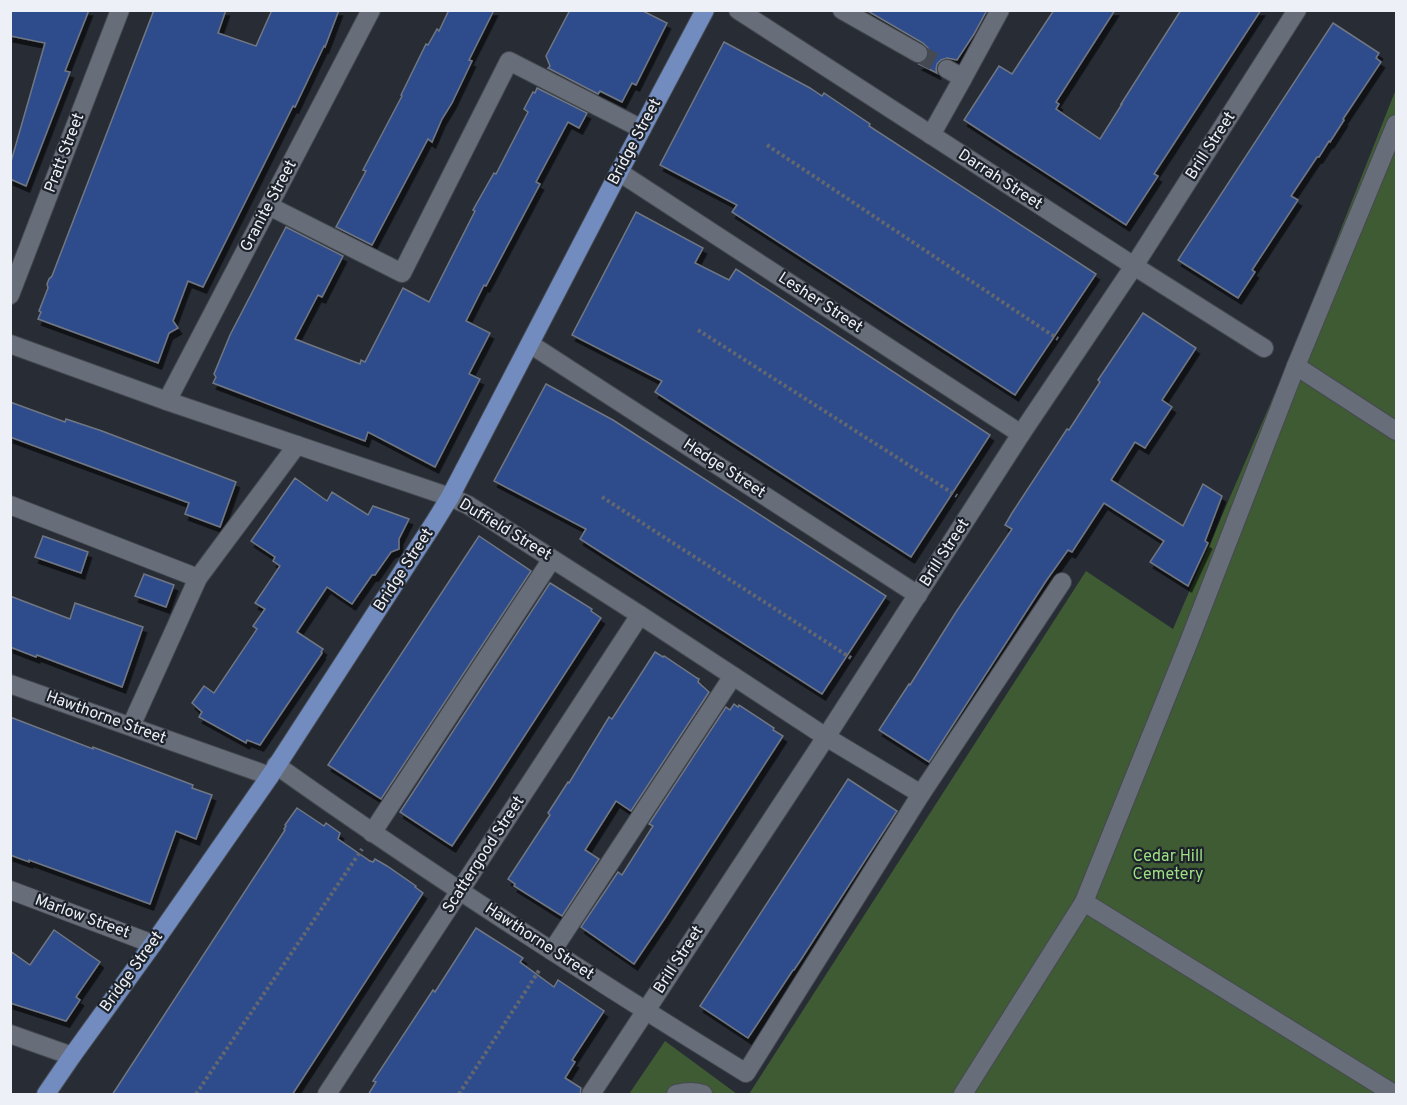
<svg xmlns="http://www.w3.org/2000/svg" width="1407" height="1105" font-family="Overpass,sans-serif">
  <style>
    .green { fill: #3f5b33 }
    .building { fill: #2e4c8c; stroke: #717782; stroke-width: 1.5; filter: url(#shadow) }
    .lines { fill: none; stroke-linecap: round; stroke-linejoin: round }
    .minor-tunnel { stroke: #454952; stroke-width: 18; stroke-dasharray: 18 9; stroke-linecap: butt }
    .minor-casing { stroke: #454950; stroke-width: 20 }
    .major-casing { stroke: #454950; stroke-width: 20 }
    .path { stroke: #63676f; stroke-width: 4; stroke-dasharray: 3 3; stroke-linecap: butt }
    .minor { stroke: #686e79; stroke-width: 18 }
    .major { stroke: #728cbf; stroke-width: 18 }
    .labels { text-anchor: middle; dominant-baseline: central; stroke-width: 4.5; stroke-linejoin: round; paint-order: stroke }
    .street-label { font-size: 16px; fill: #edf0f6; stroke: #1d222b }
    .park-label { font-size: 16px; fill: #9ee182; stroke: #1d222b }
  </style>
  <defs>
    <filter id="shadow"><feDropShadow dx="3.5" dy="6" stdDeviation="0" flood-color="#0009"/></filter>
  </defs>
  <rect width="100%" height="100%" fill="#272c35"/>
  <!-- green -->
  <g class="green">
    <path d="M1396,89V1094H749L1086,571L1173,629L1290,358Z"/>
    <path d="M665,1041L737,1094H629Z"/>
  </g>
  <!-- building -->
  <g class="building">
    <path d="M10,10H89L65,71L70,72L26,186L10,179V165L45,43L10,36Z"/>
    <path d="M154,10H226L218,33L256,46L272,10H339L325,47L324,46L295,107L293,106L203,287L188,281L173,321L178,328L169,333L158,363L38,319L41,312L39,311L48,288L47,284L49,279L52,276Z"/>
    <path d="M449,10H494L469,60L472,61L452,103L442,119L432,142L428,139L372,245L336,227L366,171L363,170L402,96L401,95L426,44L428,45L437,29L439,31Z"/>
    <path d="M570,10H641L667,23L636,85L632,83L622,102L600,91L598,94L548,68L550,66L546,56Z"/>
    <path d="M866,10H987L974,34L957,60L947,58L941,60L937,64L936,69L937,73L919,64L924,62L927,59L929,53L928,48L923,43Z"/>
    <path d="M1054,10H1115L1056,102L1059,104L1056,109L1100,139L1122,104H1121L1181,10H1261L1154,174L1158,176L1126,225L964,120L999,66L1012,74Z"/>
    <path d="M1333,23L1379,53L1376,58L1381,62L1343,119L1344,120L1330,142L1329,141L1319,157H1317L1291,196L1298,200L1252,270L1255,272L1238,298L1178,260Z"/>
    <path d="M724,42L810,88L822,96L824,93L870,124L869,126L1096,274L1015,395L732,212L737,205L660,165Z"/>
    <path d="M537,88L587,113L579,128L568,122L536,182L540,184L486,286L484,285L466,321L490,333L469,374L480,379L435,467L368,432L365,441L213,383L216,377L214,374L230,335L286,227L343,256L322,297L318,295L295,339L360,364L361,360L365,362L403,288L429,302L475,211L473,210L494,173L496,174L528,112L524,109L533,92L535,93Z"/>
    <path d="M636,212L703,248L695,263L729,280L736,269L990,435L911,557L655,392L662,381L572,335Z"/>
    <path d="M1143,313L1196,348L1162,400L1172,407L1145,448L1135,442L1111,480L1183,526L1203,484L1222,496L1205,541L1208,543L1188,586L1150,562L1164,541L1104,503L1072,552L1068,550L1046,581L929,762L879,730L909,684L910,685L956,612L1012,529L1005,525L1012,513L1067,429L1069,430L1100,382L1098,380Z"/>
    <path d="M546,384L613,420L886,596L822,694L580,539L586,529L494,481Z"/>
    <path d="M10,402L65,422L66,419L102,431L236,482L220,527L185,514L189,503L10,437Z"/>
    <path d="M295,478L327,501L332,492L368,515L373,506L409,519L399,539V549L391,552L375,575H372L352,604L327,587L297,632L323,649L321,652L322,653L260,745L247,740L246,743L199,717L202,712L192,703L204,686L214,693L257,629L253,626L265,609L255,603L280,566L273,561L275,557L251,541Z"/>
    <path d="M43,536L88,552L81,573L35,557Z"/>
    <path d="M479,536L531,571L381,799L328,765Z"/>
    <path d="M144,574L174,585L166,607L135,596Z"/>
    <path d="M550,583L592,609L591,611L601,618L490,789L452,846L400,812Z"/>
    <path d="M10,596L70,619L75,603L143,627L122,687L37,655L36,657L10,647Z"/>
    <path d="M655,652L663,657L664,656L697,678L699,679L698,682L709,692L631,811L616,801L611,809L585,850L599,859L562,916L514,886L515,884L508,879L550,815L548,813L568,782L569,783L609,717L612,719Z"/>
    <path d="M734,704L738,707L739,705L774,728L773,730L783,736L665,918L634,964L581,927L618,872L622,875L653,826L649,824L726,707L730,710Z"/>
    <path d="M10,717L93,749V747L193,785L192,788L212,795L196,839L176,831L150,904L29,860V862L10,855Z"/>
    <path d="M848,779L897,811L802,958L794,970H793L748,1038L700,1006Z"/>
    <path d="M297,808L324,826L326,823L340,833L338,839L370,861L373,862L375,859L387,866L416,886L415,887L423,893L292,1095H112L285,830L284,829L286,826L285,825Z"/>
    <path d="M476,928L523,958L520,962L554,987L558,980L604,1011L572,1060L575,1062L565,1078L581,1088L580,1095H368L376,1082L373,1081L433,990L435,992Z"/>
    <path d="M54,930L100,962L76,997L80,1000L66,1021L10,1003V951L30,965Z"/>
  </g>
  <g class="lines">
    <!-- minor-tunnel -->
    <path class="minor-tunnel" d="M918,53L947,69"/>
    <!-- minor casing -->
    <g class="minor-casing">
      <g id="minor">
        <path d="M738,10L1134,266L1264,348"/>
        <path d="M842,10L918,53"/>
        <path d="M947,69L963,78L1000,10"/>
        <path d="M1396,124L1296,366L1396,431"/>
        <path d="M931,135L963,78"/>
        <path d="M619,172L1021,434"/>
        <path d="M269,206L402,273L509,61L642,129"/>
        <path d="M10,295L120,10"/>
        <path d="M10,344L167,401L450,497L468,505L640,615L826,737L921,794"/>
        <path d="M530,344L918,595"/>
        <path d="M167,401L371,10"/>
        <path d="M10,505L198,578L297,445"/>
        <path d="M10,684L270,776"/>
        <path d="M131,726L198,578"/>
        <path d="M276,765C429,874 587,975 746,1073L921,794L1062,582"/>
        <path d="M372,833L552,559"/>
        <path d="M10,890L153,944"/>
        <path d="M1084,902L1394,1094"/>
        <path d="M552,951L733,676"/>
        <path d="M10,1034L72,1056"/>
        <path d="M327,1094L640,615"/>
        <path d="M591,1094L826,737L1021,434L1134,266L1297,10"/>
        <path d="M676,1094C684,1092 695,1091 703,1094"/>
        <path d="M963,1094L1084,902L1190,639L1296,366"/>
      </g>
    </g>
    <!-- major casing -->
    <g class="major-casing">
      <path id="major" d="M46,1094L72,1056L153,944L270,776L434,523L450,497L619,172L705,10"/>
    </g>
    <!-- path -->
    <g class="path">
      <path d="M767,145L1058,339"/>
      <path d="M698,330L957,496"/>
      <path d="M602,497L851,658"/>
      <path d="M196,1094L362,849"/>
      <path d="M459,1094L540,969"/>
    </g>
    <!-- minor -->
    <use href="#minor" class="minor"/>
    <!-- major -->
    <use href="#major" class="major"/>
  </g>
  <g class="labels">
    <!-- street labels -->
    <g class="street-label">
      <text transform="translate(635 142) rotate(-62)">Bridge Street</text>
      <text transform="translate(1211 146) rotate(-57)">Brill Street</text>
      <text transform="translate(65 153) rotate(-69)">Pratt Street</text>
      <text transform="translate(1000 180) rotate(33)">Darrah Street</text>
      <text transform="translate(269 206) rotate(-62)">Granite Street</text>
      <text transform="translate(820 303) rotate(33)">Lesher Street</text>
      <text transform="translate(724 469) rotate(33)">Hedge Street</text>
      <text transform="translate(505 530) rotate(31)">Duffield Street</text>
      <text transform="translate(945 553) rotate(-57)">Brill Street</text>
      <text transform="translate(404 570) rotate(-57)">Bridge Street</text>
      <text transform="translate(106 718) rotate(20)">Hawthorne Street</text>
      <text transform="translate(484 855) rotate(-57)">Scattergood Street</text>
      <text transform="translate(82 917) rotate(20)">Marlow Street</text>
      <text transform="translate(539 942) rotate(33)">Hawthorne Street</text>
      <text transform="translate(679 960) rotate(-57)">Brill Street</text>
      <text transform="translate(132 972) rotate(-54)">Bridge Street</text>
    </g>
    <!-- park labels -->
    <g class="park-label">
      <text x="1168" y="857">Cedar Hill<tspan x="1168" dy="18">Cemetery</tspan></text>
    </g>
  </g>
  <!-- border -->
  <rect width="1407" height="1105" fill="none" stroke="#edf0f6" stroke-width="24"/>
</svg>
